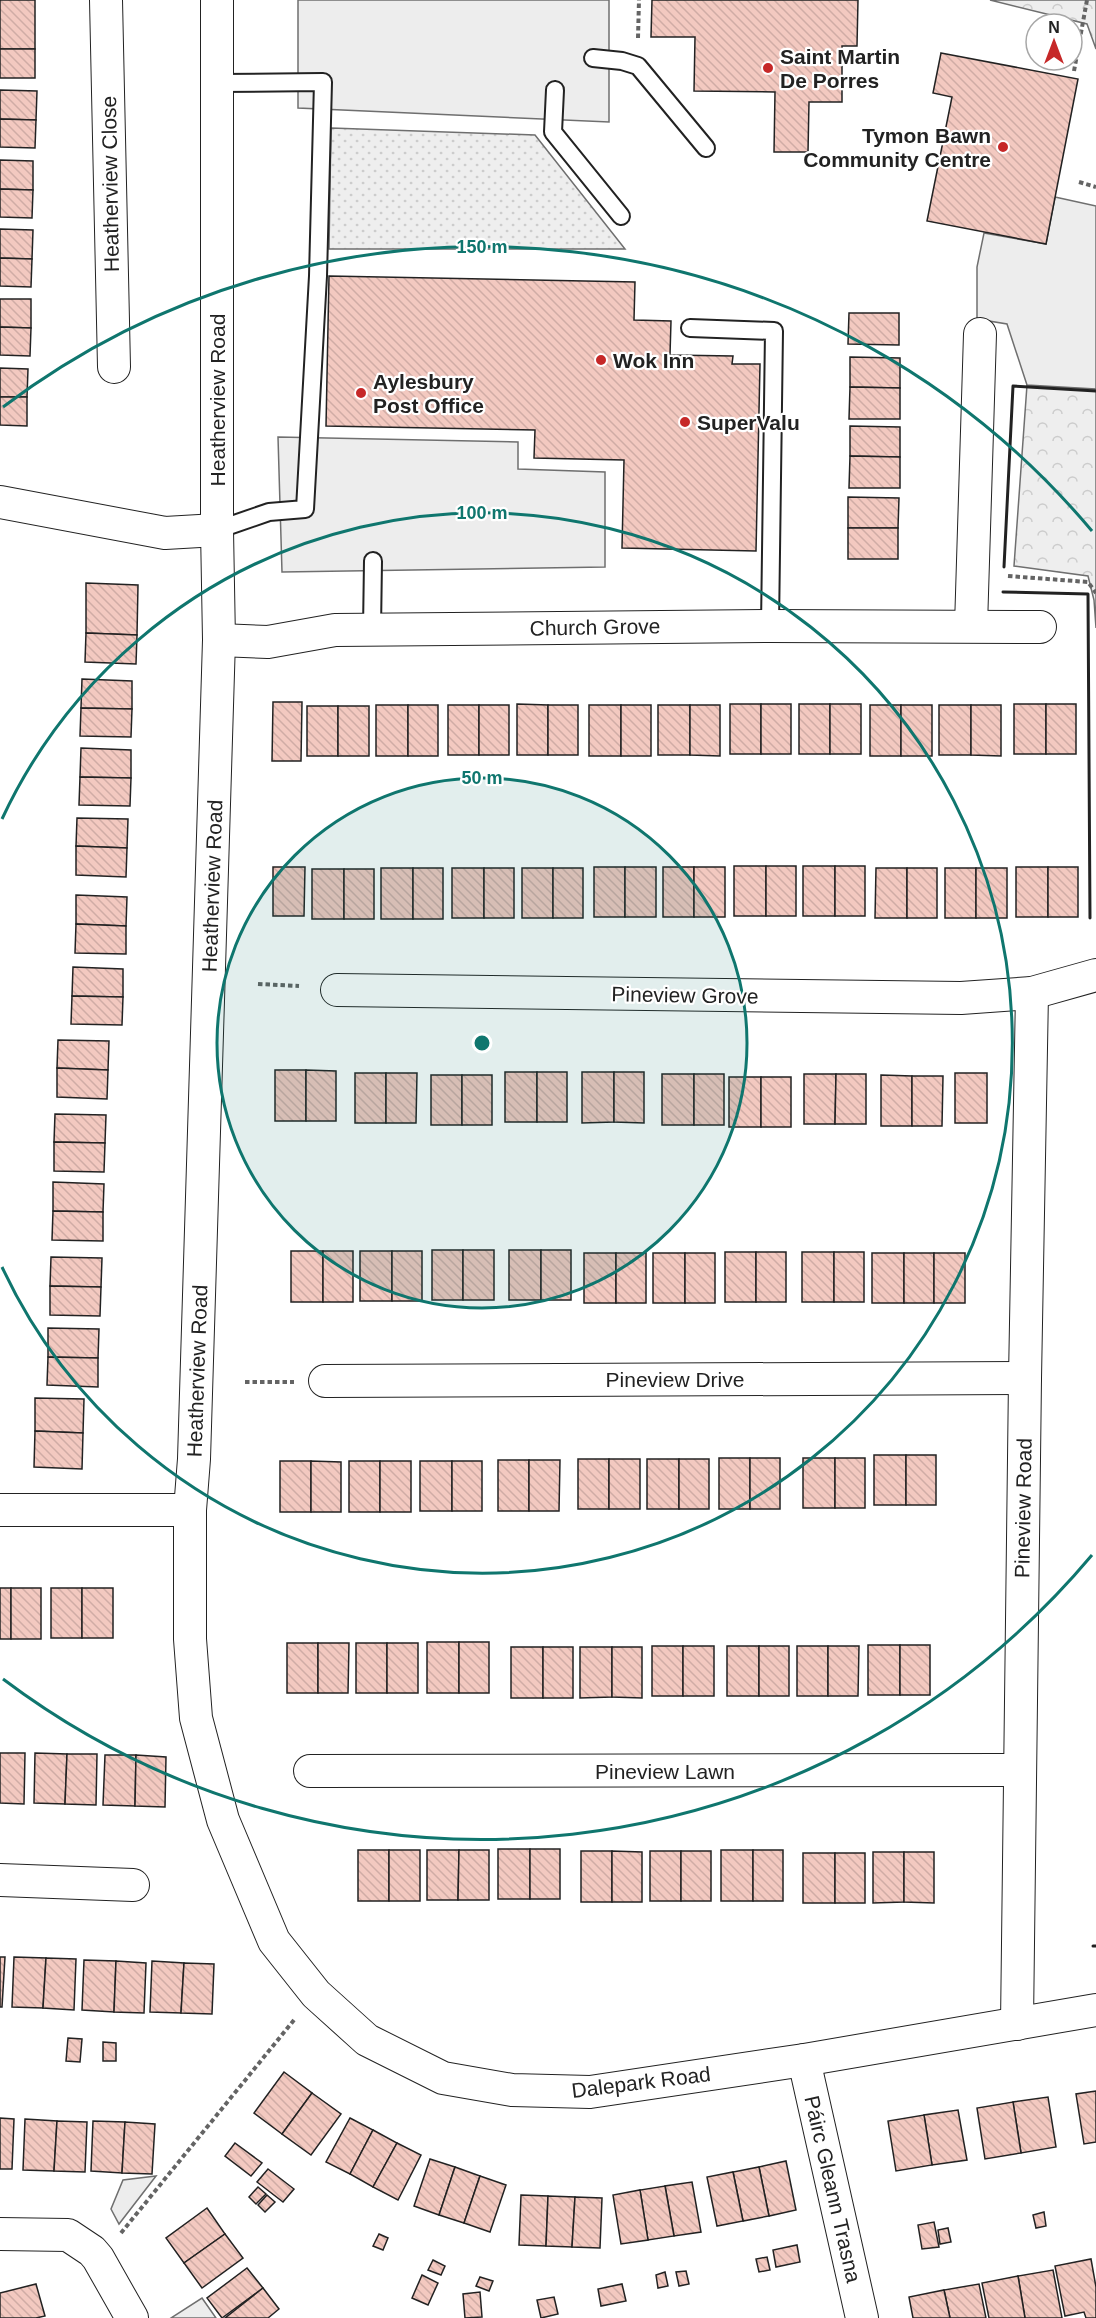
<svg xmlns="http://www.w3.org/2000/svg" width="1096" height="2318" font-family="Arial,sans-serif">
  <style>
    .grass { fill: url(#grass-dots); stroke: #6f6f6f; stroke-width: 1.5 }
    .park { fill: url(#park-crowns); stroke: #6f6f6f; stroke-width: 1.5 }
    .parking { fill: #ededed; stroke: #6f6f6f; stroke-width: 1.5 }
    .building { fill: url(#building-back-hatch); stroke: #222; stroke-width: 1.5 }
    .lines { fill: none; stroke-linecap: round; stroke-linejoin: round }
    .lane-casing { stroke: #222; stroke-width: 20 }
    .street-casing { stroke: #222; stroke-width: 34 }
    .path { stroke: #646464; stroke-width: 4; stroke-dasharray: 4.5 3; stroke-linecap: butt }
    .lane { stroke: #fff; stroke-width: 16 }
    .street { stroke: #fff; stroke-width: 32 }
    .wall { stroke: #222; stroke-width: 3 }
    .ring { fill: none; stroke: #0f766e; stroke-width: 3 }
    .poi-dot { fill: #c62828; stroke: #fff; stroke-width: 2 }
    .labels { text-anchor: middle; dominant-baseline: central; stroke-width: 4.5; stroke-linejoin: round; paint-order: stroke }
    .poi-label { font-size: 21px; font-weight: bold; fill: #222; stroke: #fff; text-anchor: start }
    .street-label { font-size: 21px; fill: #222; stroke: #fff }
    .centre { fill: #0f766e; stroke: #fff; stroke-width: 3 }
    .ring-label { font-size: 18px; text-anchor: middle; font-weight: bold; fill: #0f766e; stroke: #fff; stroke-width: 4.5; stroke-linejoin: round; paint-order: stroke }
  </style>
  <defs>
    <pattern id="grass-dots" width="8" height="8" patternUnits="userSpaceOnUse" patternTransform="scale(1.5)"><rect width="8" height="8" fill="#eee"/><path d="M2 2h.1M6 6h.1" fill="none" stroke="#ccc" stroke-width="1.8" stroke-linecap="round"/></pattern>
    <pattern id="park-crowns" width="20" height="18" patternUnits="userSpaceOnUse" patternTransform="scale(1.5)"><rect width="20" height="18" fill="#eee"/><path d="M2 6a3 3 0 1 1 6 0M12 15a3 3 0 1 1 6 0" fill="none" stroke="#ccc"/></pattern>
    <pattern id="building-back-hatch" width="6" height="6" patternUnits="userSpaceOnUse" patternTransform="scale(1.5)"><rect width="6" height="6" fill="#f3c9c0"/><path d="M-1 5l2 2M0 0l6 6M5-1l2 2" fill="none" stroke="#d0aca5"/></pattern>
  </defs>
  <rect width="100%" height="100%" fill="#fff"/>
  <!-- grass -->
  <path class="grass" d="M331,128L535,135L625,249H329Z"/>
  <!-- park -->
  <g class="park">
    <path d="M990,0H1096V49L1087,24Z"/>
    <path d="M1027,385L1096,389V628L1094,600L1088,576L1014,566Z"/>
  </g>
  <!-- parking -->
  <g class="parking">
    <path d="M298,0H609V122L298,108Z"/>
    <path d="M1055,197L1096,206V389L1027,385L1007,324L977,319V267L984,233L1046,244Z"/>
    <path d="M278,437L518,442V469L605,472V567L282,572Z"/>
    <path d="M156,2176L119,2224L111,2209L123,2180Z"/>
    <path d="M202,2298L216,2318H171Z"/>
  </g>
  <!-- building -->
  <g class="building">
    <rect x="0" y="0" width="35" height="49"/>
    <path d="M652,0H858L857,46H842V102H809L808,152H774L775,92L694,91L695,37H651Z"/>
    <rect x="0" y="49" width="35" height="29"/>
    <path d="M941,53L1078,79L1046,244L927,221L952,97L933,93Z"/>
    <path d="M0,90L37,91L36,120L0,119Z"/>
    <path d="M0,119L36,120L35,148L0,147Z"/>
    <path d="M0,160L33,161V190L0,189Z"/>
    <path d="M0,189L33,190L32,218L0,217Z"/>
    <path d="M0,229L33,230L32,259L0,258Z"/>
    <path d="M0,258L32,259L31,287L0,286Z"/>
    <path d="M329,276L635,282L634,320L671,321L670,355L733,356L732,364H760L756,551L622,548L624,460L534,458L535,430L326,426Z"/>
    <path d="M0,299H31V328L0,327Z"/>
    <path d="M849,313H899V345L848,344Z"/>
    <path d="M0,327L31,328L30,356L0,355Z"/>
    <path d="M850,357L900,358V388L850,387Z"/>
    <path d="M0,368L28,369L27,397H0Z"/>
    <path d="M850,387L900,388V419H849Z"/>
    <path d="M0,397H27V426L0,425Z"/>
    <path d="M850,426L900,427V457L850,456Z"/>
    <path d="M850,456L900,457V488H849Z"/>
    <path d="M848,497L899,498L898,528H848Z"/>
    <rect x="848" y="528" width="50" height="31"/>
    <path d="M86,583L138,585L137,635L86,633Z"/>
    <path d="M86,633L137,635L136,664L85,662Z"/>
    <path d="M82,679L132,681V709L81,708Z"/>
    <path d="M273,702H302L301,761H272Z"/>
    <path d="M517,704L548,705V755H517Z"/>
    <rect x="730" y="704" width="31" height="50"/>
    <rect x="761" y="704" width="30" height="50"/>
    <rect x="799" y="704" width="31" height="50"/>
    <rect x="830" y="704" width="31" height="50"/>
    <rect x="1014" y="704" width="32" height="50"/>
    <rect x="1046" y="704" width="30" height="50"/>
    <rect x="376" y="705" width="32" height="51"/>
    <rect x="408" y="705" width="30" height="51"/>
    <rect x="448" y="705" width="31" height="50"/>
    <rect x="479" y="705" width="30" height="50"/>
    <rect x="548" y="705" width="30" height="50"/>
    <rect x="589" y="705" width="32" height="51"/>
    <rect x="621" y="705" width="30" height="51"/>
    <rect x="658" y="705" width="32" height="50"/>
    <path d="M690,705H720V756L690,755Z"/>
    <rect x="870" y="705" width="31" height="51"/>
    <rect x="901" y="705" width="31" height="51"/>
    <rect x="939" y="705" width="32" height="50"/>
    <path d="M971,705H1001V756L971,755Z"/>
    <rect x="307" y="706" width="31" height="50"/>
    <rect x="338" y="706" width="31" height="50"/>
    <path d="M81,708L132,709L131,737L80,736Z"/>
    <path d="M81,748L131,750V778L80,777Z"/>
    <path d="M80,777L131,778L130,806L79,805Z"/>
    <path d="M77,818L128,819L127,848L76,846Z"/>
    <path d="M76,846L127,848L126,877L76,875Z"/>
    <rect x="734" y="866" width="32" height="50"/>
    <rect x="766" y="866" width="30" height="50"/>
    <rect x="803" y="866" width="32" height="50"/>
    <rect x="835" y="866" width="30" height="50"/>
    <path d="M273,867H305L304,916H273Z"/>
    <rect x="594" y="867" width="31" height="50"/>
    <rect x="625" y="867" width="31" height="50"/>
    <rect x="663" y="867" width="31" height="50"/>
    <rect x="694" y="867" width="31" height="50"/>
    <rect x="1016" y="867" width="32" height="50"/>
    <rect x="1048" y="867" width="30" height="50"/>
    <rect x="381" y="868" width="32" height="51"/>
    <rect x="413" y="868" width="30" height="51"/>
    <rect x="452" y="868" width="32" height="50"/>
    <rect x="484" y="868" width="30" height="50"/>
    <rect x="522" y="868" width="31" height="50"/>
    <rect x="553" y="868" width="30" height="50"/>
    <path d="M876,868H907V918H875Z"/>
    <rect x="907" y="868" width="30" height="50"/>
    <rect x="945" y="868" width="31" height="50"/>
    <rect x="976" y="868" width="31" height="50"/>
    <rect x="312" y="869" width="32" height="50"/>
    <rect x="344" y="869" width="30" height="50"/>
    <path d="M76,895L127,897L126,926L76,924Z"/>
    <path d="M76,924L126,926V954L75,953Z"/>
    <path d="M73,967L123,969V997L72,996Z"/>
    <path d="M72,996L123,997L122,1025L71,1024Z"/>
    <path d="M58,1040L109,1041L108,1070L57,1068Z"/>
    <path d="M57,1068L108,1070L107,1099L57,1097Z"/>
    <rect x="275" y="1070" width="31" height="51"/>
    <path d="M306,1070L336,1071V1121H306Z"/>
    <rect x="505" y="1072" width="32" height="50"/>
    <rect x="537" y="1072" width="30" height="50"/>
    <path d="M582,1072H614V1122L582,1123Z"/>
    <path d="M614,1072H644V1123L614,1122Z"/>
    <rect x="355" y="1073" width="31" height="50"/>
    <path d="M386,1073H417L416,1123H386Z"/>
    <rect x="955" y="1073" width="32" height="50"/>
    <rect x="662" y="1074" width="32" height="51"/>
    <rect x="694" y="1074" width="30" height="51"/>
    <path d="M804,1074H836L835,1124H804Z"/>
    <path d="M836,1074H866V1124H835Z"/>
    <rect x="431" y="1075" width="31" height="50"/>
    <rect x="462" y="1075" width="30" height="50"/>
    <path d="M881,1075L912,1076V1126H881Z"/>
    <path d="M912,1076H943L942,1126H912Z"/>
    <rect x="729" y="1077" width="32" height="50"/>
    <rect x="761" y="1077" width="30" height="50"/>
    <path d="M55,1114L106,1115L105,1143L54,1142Z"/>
    <path d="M54,1142L105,1143L104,1172L54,1171Z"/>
    <path d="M53,1182L104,1184L103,1212L53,1211Z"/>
    <path d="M53,1211L103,1212V1241L52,1240Z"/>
    <rect x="432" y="1250" width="31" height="50"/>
    <rect x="463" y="1250" width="31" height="50"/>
    <rect x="509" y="1250" width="32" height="50"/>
    <rect x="541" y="1250" width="30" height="50"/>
    <rect x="291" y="1251" width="32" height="51"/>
    <rect x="323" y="1251" width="30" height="51"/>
    <rect x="360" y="1251" width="32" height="50"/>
    <rect x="392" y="1251" width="30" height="50"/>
    <rect x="725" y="1252" width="31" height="50"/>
    <rect x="756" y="1252" width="30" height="50"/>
    <rect x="802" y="1252" width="32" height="50"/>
    <rect x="834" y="1252" width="30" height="50"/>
    <rect x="584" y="1253" width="32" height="50"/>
    <rect x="616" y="1253" width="30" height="50"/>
    <rect x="653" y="1253" width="32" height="50"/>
    <rect x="685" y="1253" width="30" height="50"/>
    <rect x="872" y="1253" width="32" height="50"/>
    <rect x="904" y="1253" width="30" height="50"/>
    <rect x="934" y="1253" width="31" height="50"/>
    <path d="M51,1257L102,1258L101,1287L50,1286Z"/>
    <path d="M50,1286L101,1287L100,1316L50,1315Z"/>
    <path d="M48,1328L99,1329L98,1358L48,1357Z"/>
    <path d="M48,1357L98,1358V1387L47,1385Z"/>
    <path d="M35,1398L84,1399L83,1433L35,1431Z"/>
    <path d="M35,1431L83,1433L82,1469L34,1467Z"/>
    <rect x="874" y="1455" width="32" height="50"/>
    <rect x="906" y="1455" width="30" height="50"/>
    <rect x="719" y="1458" width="31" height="51"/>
    <rect x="750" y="1458" width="30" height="51"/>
    <rect x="803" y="1458" width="32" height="50"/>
    <rect x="835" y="1458" width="30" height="50"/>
    <rect x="578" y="1459" width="31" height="50"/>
    <rect x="609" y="1459" width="31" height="50"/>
    <rect x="647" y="1459" width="32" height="50"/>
    <rect x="679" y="1459" width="30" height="50"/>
    <rect x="498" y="1460" width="31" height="51"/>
    <path d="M529,1460H560L559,1511H529Z"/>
    <rect x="280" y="1461" width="31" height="51"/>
    <path d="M311,1461L341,1462V1512H311Z"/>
    <rect x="349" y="1461" width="31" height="51"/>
    <rect x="380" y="1461" width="31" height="51"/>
    <rect x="420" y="1461" width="32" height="50"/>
    <rect x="452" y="1461" width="30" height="50"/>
    <rect x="0" y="1588" width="11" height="51"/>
    <rect x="11" y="1588" width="30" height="51"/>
    <rect x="51" y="1588" width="31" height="50"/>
    <rect x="82" y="1588" width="31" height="50"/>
    <rect x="427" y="1642" width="32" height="51"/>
    <rect x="459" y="1642" width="30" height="51"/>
    <rect x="287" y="1643" width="31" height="50"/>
    <path d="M318,1643H349L348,1693H318Z"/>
    <rect x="356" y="1643" width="31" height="50"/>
    <rect x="387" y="1643" width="31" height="50"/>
    <rect x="868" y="1645" width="32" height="50"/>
    <rect x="900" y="1645" width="30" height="50"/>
    <rect x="652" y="1646" width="31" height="50"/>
    <rect x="683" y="1646" width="31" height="50"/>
    <rect x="727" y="1646" width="32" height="50"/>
    <rect x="759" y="1646" width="30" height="50"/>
    <rect x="797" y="1646" width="31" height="50"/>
    <path d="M828,1646H859L858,1696H828Z"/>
    <rect x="511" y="1647" width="32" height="51"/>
    <rect x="543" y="1647" width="30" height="51"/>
    <path d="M580,1647H612V1697L580,1698Z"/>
    <path d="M612,1647H642V1698L612,1697Z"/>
    <path d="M0,1753H25L24,1804L0,1803Z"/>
    <path d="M35,1753L67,1754L65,1804L34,1803Z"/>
    <path d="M67,1754H97L96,1805L65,1804Z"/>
    <path d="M105,1755H136L135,1806L103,1805Z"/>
    <path d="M136,1755L166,1757L165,1807L135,1806Z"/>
    <rect x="498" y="1849" width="32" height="50"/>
    <rect x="530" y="1849" width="30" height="50"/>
    <rect x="358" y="1850" width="31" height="51"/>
    <rect x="389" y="1850" width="31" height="51"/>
    <path d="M427,1850H459L458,1900H427Z"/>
    <path d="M459,1850H489V1900H458Z"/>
    <rect x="721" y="1850" width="32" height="51"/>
    <rect x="753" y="1850" width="30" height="51"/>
    <rect x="581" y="1851" width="31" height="51"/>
    <path d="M612,1851L642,1852V1902H612Z"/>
    <rect x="650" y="1851" width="31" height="50"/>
    <rect x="681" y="1851" width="30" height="50"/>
    <path d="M873,1852H904V1902L873,1903Z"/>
    <path d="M904,1852H934V1903L904,1902Z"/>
    <rect x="803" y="1853" width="32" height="50"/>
    <rect x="835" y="1853" width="30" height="50"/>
    <path d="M0,1957H5L2,2007H0Z"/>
    <path d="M14,1957L46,1958L43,2008L12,2007Z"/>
    <path d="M46,1958L76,1959L74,2010L43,2008Z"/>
    <path d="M84,1960L116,1961L114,2012L82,2010Z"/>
    <path d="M116,1961L146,1963L144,2013L114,2012Z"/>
    <path d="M152,1961L184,1963L181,2013L150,2012Z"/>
    <path d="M184,1963L214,1964L212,2014L181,2013Z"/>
    <path d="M68,2038L82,2039L80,2062L66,2061Z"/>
    <path d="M103,2042L116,2043V2061H103Z"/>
    <path d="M284,2072L312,2093L282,2134L254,2113Z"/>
    <path d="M1096,2091V2142L1084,2144L1076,2094Z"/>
    <path d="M312,2093L341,2114L311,2155L282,2134Z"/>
    <path d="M1048,2097L1056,2147L1021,2153L1013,2102Z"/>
    <path d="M1013,2102L1021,2153L985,2159L977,2108Z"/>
    <path d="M958,2110L967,2160L932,2165L924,2115Z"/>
    <path d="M924,2115L932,2165L896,2171L888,2121Z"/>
    <path d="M0,2118L14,2119L12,2169H0Z"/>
    <path d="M350,2118L373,2130L350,2174L326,2162Z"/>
    <path d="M25,2119L57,2121L54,2171L23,2170Z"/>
    <path d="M57,2121L87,2122L85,2172L54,2171Z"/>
    <path d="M93,2121L125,2122L122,2173L91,2171Z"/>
    <path d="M125,2122L155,2124L152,2174L122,2173Z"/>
    <path d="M373,2130L397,2143L373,2187L350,2174Z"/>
    <path d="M235,2143L262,2163L251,2176L225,2156Z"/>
    <path d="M397,2143L421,2155L398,2200L373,2187Z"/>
    <path d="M430,2159L455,2167L439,2215L414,2206Z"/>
    <path d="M786,2161L796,2210L769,2216L759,2167Z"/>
    <path d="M455,2167L480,2176L464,2223L439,2215Z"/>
    <path d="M759,2167L769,2216L743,2221L733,2172Z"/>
    <path d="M268,2169L294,2189L283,2202L257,2182Z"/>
    <path d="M733,2172L743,2221L717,2226L707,2177Z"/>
    <path d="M480,2176L506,2185L490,2232L464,2223Z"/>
    <path d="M692,2182L701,2232L674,2236L665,2186Z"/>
    <path d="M665,2186L674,2236L648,2240L640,2190Z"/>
    <path d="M258,2187L266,2194L256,2204L249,2197Z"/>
    <path d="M640,2190L648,2240L621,2244L613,2195Z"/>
    <path d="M267,2195L275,2202L265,2212L258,2205Z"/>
    <path d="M521,2195L548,2196L546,2246L519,2245Z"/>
    <path d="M548,2196L575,2197L572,2247L546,2246Z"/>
    <path d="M575,2197L602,2198L600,2248L572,2247Z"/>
    <path d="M207,2208L225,2234L184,2263L166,2238Z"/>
    <path d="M1044,2212L1046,2226L1036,2228L1033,2215Z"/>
    <path d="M934,2222L939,2247L922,2249L918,2225Z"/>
    <path d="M948,2228L951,2242L940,2244L938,2230Z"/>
    <path d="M225,2234L243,2258L202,2288L184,2263Z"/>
    <path d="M379,2234L388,2238L383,2250L373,2246Z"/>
    <path d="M797,2245L800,2262L776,2267L773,2250Z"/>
    <path d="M767,2257L770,2270L759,2272L756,2259Z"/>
    <path d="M1091,2259L1096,2287V2318H1086L1084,2312L1065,2316L1055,2266Z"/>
    <path d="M433,2260L445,2266L441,2275L428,2270Z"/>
    <path d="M247,2268L263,2288L222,2318L207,2298Z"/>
    <path d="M1053,2270L1062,2318H1025L1018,2276Z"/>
    <path d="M686,2271L689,2284L679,2286L676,2272Z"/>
    <path d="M665,2272L668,2286L658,2288L656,2275Z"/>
    <path d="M422,2275L438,2283L428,2305L412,2298Z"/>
    <path d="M1018,2276L1025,2318H989L982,2283Z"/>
    <path d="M480,2277L493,2281L489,2291L476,2286Z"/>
    <path d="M36,2284L45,2316L36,2318H0V2293Z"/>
    <path d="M622,2284L626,2301L601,2306L598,2289Z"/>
    <path d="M979,2284L986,2318H950L944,2290Z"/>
    <path d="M263,2288L279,2309L268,2318H225Z"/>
    <path d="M944,2290L950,2318H913L909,2297Z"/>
    <path d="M480,2292L482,2317L465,2318L463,2294Z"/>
    <path d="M554,2297L558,2314L541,2318L537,2300Z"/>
  </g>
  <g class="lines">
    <!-- lane casing -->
    <g class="lane-casing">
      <g id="lane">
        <path d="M593,58L622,61L638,66L706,148"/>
        <path d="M217,83L323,82L318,276L305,509L269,512L217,530"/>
        <path d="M555,90L553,132L621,216"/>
        <path d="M690,328L774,331L770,626"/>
        <path d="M372,629L373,561"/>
      </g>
    </g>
    <!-- street casing -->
    <g class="street-casing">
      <g id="street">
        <path d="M106,0L114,367"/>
        <path d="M217,0V530L219,640L194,1459L190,1510V1639L196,1718L223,1820L274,1941L316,1994L367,2040L443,2078L512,2090L590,2092L804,2060L1096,2010"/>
        <path d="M0,502L165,533L217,530"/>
        <path d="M971,626L980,334"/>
        <path d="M219,640L268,642L335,630L770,626L1040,627"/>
        <path d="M337,990L961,998L1032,993L1096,975"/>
        <path d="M325,1381L1025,1378"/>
        <path d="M0,1510H190"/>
        <path d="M310,1771L1020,1770"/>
        <path d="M0,1880L133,1885"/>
        <path d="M1017,2024L1025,1378L1032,993"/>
        <path d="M804,2060L862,2318"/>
        <path d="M0,2234L68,2235L92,2251L98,2258L132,2318"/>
      </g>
    </g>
    <!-- path -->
    <g class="path">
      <path d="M638,38L639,0"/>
      <path d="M1074,71L1087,0"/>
      <path d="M1079,182L1096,187"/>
      <path d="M1008,576L1088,582L1096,593"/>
      <path d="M258,984L299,986"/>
      <path d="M245,1382H294"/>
      <path d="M121,2233L294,2020"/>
    </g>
    <!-- lane -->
    <use href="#lane" class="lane"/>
    <!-- street -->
    <use href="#street" class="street"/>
    <!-- wall -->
    <g class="wall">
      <path d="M1004,567L1013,386L1096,391"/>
      <path d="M1003,592L1088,594L1090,918"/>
      <path d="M1093,1946H1096"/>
    </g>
  </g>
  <!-- distance rings -->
  <circle cx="482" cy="1043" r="265" fill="#0f766e" fill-opacity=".12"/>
  <g class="ring">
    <circle cx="482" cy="1043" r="265"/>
    <path d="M2 819A530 530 0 1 1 2 1267"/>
    <path d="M1092 1555A796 796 0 0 1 3 1679M3 407A796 796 0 0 1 1092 531"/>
  </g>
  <!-- markers -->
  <g class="poi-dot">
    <circle cx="768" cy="68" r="6"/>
    <circle cx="1003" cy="147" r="6"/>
    <circle cx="601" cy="360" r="6"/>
    <circle cx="361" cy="393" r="6"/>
    <circle cx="685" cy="422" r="6"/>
  </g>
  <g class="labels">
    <!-- poi labels -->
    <g class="poi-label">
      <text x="780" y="56">Saint Martin<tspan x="780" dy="24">De Porres</tspan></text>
      <text x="991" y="135" text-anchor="end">Tymon Bawn<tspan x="991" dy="24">Community Centre</tspan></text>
      <text x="613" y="360">Wok Inn</text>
      <text x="373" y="381">Aylesbury<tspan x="373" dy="24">Post Office</tspan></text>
      <text x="697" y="422">SuperValu</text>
    </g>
    <!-- street labels -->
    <g class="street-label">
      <text transform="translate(110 184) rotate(-91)">Heatherview Close</text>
      <text transform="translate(217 400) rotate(-90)">Heatherview Road</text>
      <text transform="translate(595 627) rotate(-1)">Church Grove</text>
      <text transform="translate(212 886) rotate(-88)">Heatherview Road</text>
      <text transform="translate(685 995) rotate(1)">Pineview Grove</text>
      <text transform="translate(197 1371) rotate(-88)">Heatherview Road</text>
      <text x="675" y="1379">Pineview Drive</text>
      <text transform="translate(1023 1508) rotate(-89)">Pineview Road</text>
      <text x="665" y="1771">Pineview Lawn</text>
      <text transform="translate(641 2082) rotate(-7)">Dalepark Road</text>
      <text transform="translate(833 2189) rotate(77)">Páirc Gleann Trasna</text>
    </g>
  </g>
  <circle cx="482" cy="1043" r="9" class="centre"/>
  <g class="ring-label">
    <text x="482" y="253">150 m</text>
    <text x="482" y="519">100 m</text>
    <text x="482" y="784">50 m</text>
  </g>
  <!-- north arrow -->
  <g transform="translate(1054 42)"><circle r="28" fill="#ffffff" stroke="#a7a7a7" stroke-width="1.5"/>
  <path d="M0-4.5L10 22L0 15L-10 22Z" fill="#c62828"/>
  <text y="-9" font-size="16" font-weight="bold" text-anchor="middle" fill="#222222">N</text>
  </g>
</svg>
